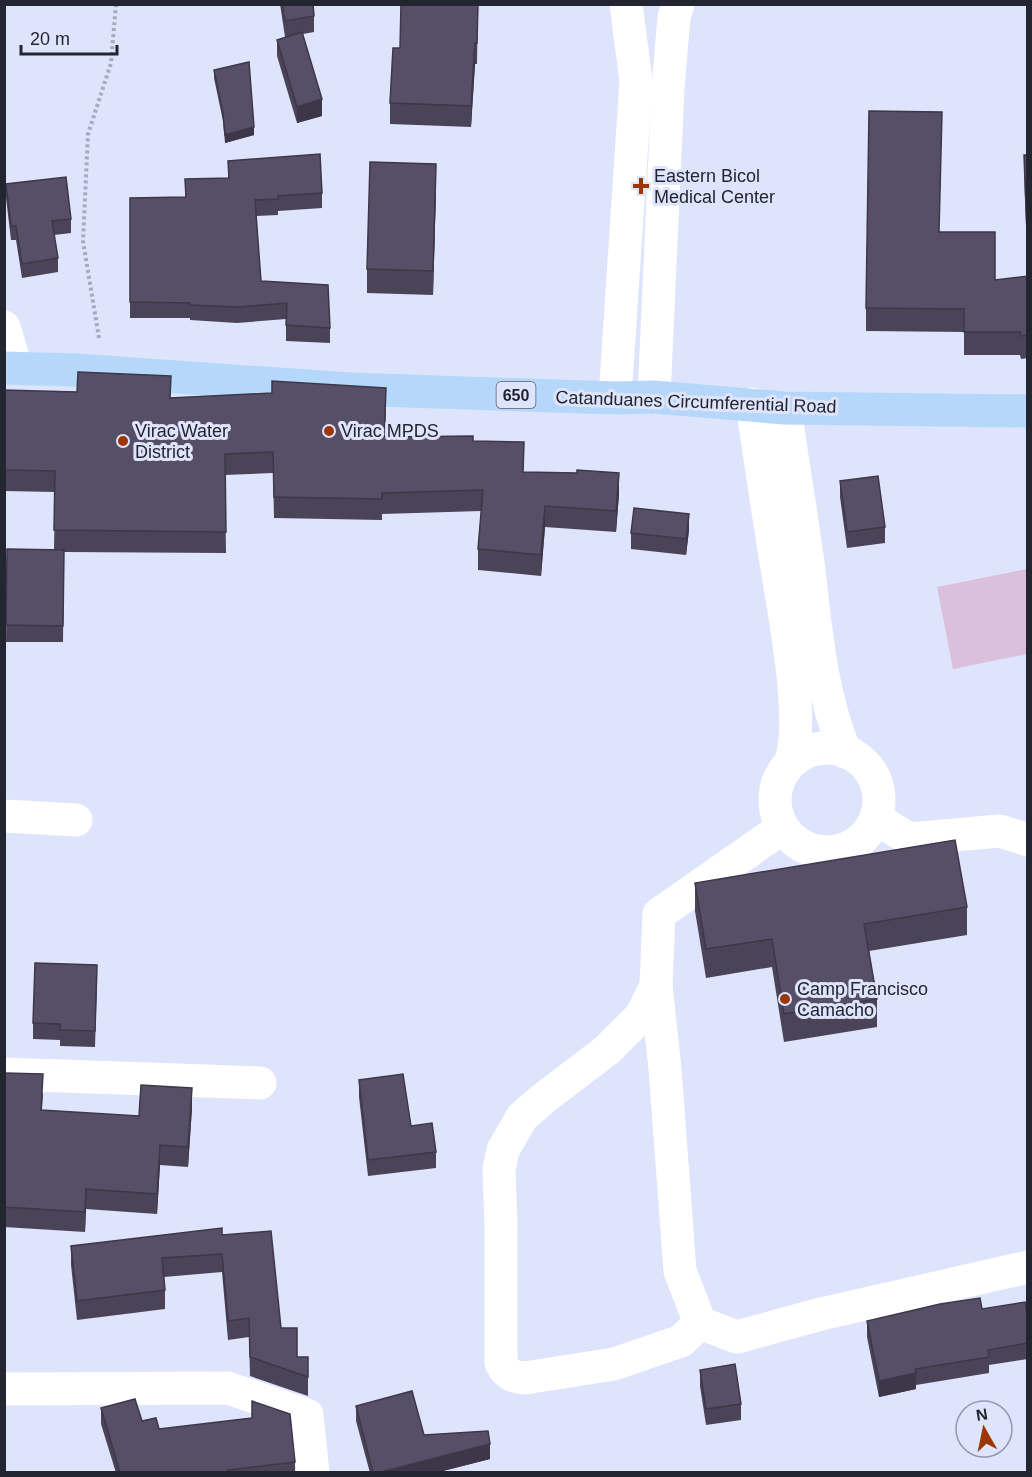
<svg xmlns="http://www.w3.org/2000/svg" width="1032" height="1477" font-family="Helvetica,sans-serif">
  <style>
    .green { fill: #dac0da }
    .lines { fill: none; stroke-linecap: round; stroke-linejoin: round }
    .path { stroke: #a5aabd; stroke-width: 4; stroke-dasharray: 3 3; stroke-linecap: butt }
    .minor { stroke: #fff; stroke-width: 33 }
    .major { stroke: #b5d7fa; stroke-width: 33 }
    .wall { fill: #4b4459 }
    .shaded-wall { fill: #3d3749 }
    .building { fill: #574f68; stroke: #3d3749; stroke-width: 1.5 }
    .poi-dot { fill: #9c3705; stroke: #dee4fb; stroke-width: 2 }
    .labels { text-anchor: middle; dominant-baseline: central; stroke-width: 6; stroke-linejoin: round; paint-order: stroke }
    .shield { fill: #dee4fb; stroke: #5b5e6d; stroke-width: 1.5 }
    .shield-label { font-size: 16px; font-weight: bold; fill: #232530 }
    .poi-label { font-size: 18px; fill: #232530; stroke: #dee4fb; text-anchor: start }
    .street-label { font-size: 18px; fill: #232530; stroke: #dee4fb }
  </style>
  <rect width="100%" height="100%" fill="#dee4fb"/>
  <!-- green -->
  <path class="green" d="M1027,569V654L953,669L937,587Z"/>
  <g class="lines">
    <!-- path -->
    <path class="path" d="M99,338L83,241L88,134L111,63L116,4"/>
    <!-- minor -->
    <g class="minor">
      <path d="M4,327L16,368"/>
      <path d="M654,397L668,88L674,17L678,4"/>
      <path d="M615,398L636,81L626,4"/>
      <path d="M752,404C760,459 768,513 777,568C784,613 806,724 790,763"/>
      <path d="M785,408C792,460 801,511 808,563C816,629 820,690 845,752"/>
      <circle cx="827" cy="800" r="52"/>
      <path d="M4,816L76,820"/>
      <path d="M877,819L909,839L1000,831L1028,840"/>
      <path d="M782,828L659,914L656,986L665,1069L680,1271L700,1323L737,1337L821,1314L1028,1267"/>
      <path d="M656,986L641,1016L607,1050L544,1098L522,1117L503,1150L499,1169L501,1228V1363C507,1374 512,1377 525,1378L614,1364L681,1341L700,1323"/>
      <path d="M4,1074L260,1083"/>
      <path d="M4,1389L228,1388L307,1415L313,1472"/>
    </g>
    <!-- major -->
    <path class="major" d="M4,368L76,370L350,389L615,398L654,397L785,408L1028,411"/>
  </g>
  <!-- wall -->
  <g class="wall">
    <path d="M280,4H313L314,16V32L303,34L322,116L297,123L277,56V40L291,36L285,37Z"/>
    <path d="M478,4L477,64H475L471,127L390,124V103L400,48Z"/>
    <path d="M214,70L254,135L225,143L223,121L214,78Z"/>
    <path d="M1024,155H1028L1027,251L1024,173Z"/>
    <path d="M228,161L322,193V208L278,211V215L256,216L261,281L330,328V343L286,341V319L237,323L190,320V318H130V198L185,197V179L228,178Z"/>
    <path d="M6,184L71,219V233L54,235L58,258V272L22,278L16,240H11L6,198Z"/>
    <path d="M436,188L433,295L367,293V269Z"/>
    <path d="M940,232L995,280L1028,276V358L1021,359L1020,355H964V332L866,331V308Z"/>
    <path d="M4,390L171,398L386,409L385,437L473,441L524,472L619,494L616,532L545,527L541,576L478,570V549L481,511L382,514V520L274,518L273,473L225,475L226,553L64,552L63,642H6L7,549L54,550L55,492L4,491Z"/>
    <path d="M840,481L885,527V543L847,548L840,497Z"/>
    <path d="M689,530L686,555L631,549V533Z"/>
    <path d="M695,883L967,907V935L869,951L877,999V1027L784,1042L772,967L706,978L695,911Z"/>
    <path d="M97,981L95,1047L60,1046V1040L33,1039V1023Z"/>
    <path d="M4,1073L43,1094L42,1110L139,1116L192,1108L188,1167L160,1165L157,1214L86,1209L85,1232L4,1227Z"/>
    <path d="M359,1080L411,1126L436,1152V1168L368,1176L359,1097Z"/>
    <path d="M222,1235L281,1328L297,1357H308V1396L250,1376L249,1337L228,1340L222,1272L164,1277L165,1290V1309L77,1320L71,1265V1246Z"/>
    <path d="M982,1309L1028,1311V1359L989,1365V1373L916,1385V1389L879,1397L867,1337V1321Z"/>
    <path d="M700,1370L741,1404V1420L706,1425L700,1386Z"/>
    <path d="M356,1406L424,1435L490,1459L435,1473H370L356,1421Z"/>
    <path d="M101,1408L142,1421L159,1429L295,1462V1473H116L101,1424Z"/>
  </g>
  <!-- shaded-wall -->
  <g class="shaded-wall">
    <path d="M475,43V64L471,127V106Z"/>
    <path d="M322,99V116L297,123V107Z"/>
    <path d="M254,127V135L225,143V135Z"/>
    <path d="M436,164V188L433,295V271Z"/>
    <path d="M619,473V494L616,532V511Z"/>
    <path d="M545,506V527L541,576V555Z"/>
    <path d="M689,514V530L686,555V539Z"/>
    <path d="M192,1088V1108L188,1167V1147Z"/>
    <path d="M160,1145V1165L157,1214V1194Z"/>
    <path d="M86,1189V1209L85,1232V1212Z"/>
    <path d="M916,1373V1389L879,1397V1381Z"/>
    <path d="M490,1444V1459L435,1473H377Z"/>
  </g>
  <!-- building -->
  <g class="building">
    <path d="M282,4H313L314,16L285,21Z"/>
    <path d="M401,4H478L477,43H475L471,106L390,103L393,48H400Z"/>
    <path d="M302,32L322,99L297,107L277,40Z"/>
    <path d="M249,62L254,127L225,135L223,113L214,70Z"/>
    <path d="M869,111L942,112L939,232H995V280L1028,276V335L1021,336L1020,332H964V309L866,308Z"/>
    <path d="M320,154L322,193L278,196V199L255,200L261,281L328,285L330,328L286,325L287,303L237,307L190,305V303L130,302V198L186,197L185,179L229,178L228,161Z"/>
    <path d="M1024,155H1028L1027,233Z"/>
    <path d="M370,162L436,164L433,271L367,269Z"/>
    <path d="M66,177L71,219L52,221L58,258L22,264L16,226H11L6,184Z"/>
    <path d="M78,372L171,376L170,398L272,393V381L386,388L384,437L473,436V441L524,442L523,472L577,473V470L619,473L616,511L545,506L541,555L478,549L483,490L382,493V499L274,497L273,452L225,454L226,532L54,530L55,471L4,470V390L77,392Z"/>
    <path d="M878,476L885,527L847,532L840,481Z"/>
    <path d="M634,508L689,514L686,539L631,533Z"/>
    <path d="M7,549L64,550L63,626L6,625Z"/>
    <path d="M955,840L967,907L864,924L877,999L784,1014L772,939L706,949L695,883Z"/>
    <path d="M35,963L97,965L95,1031L60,1030V1024L33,1023Z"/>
    <path d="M4,1073L43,1074L41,1110L139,1116L141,1085L192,1088L188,1147L160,1145L157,1194L86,1189L85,1212L4,1207Z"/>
    <path d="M403,1074L411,1126L432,1123L436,1152L368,1160L359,1080Z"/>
    <path d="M222,1228V1235L271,1231L281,1328H297V1357H308V1377L250,1357L249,1318L228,1321L222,1254L162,1258L165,1290L77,1301L71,1246Z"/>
    <path d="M980,1298L982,1309L1025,1302L1027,1311H1028V1343L988,1350L989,1357L915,1369L916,1373L879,1381L867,1321L940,1304Z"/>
    <path d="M735,1364L741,1404L706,1409L700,1370Z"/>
    <path d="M412,1391L424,1435L488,1431L490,1444L377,1473H373L356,1406Z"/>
    <path d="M135,1399L142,1421L156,1418L159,1429L252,1418V1401L290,1414L295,1462L228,1470L229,1473H120L101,1408Z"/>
  </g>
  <!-- markers -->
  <g class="poi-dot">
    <path d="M638 177h6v6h6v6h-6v6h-6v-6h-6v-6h6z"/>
    <circle cx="329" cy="431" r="6"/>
    <circle cx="123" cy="441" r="6"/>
    <circle cx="785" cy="999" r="6"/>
  </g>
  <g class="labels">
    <!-- shield labels -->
    <rect class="shield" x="496.5" y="382" width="39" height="26" rx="4.5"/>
    <g class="shield-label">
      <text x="516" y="395">650</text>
    </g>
    <!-- poi labels -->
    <g class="poi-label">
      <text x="654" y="176">Eastern Bicol<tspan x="654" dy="21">Medical Center</tspan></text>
      <text x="135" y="431">Virac Water<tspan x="135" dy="21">District</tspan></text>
      <text x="341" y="431">Virac MPDS</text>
      <text x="797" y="989">Camp Francisco<tspan x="797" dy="21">Camacho</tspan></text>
    </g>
    <!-- street labels -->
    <g class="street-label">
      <text transform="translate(696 402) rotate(2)">Catanduanes Circumferential Road</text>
    </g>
  </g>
  <!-- border -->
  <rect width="1032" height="1477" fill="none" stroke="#232530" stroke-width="12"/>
  <!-- north arrow -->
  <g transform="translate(984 1429) rotate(351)"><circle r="28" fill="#dee4fb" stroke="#9398aa" stroke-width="1.5"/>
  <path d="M0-4.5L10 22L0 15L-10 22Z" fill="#9c3705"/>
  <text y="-9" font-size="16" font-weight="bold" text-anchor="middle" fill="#232530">N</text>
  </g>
  <!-- scale -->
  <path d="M21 45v9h96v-9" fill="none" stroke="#232530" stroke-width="3"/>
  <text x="30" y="45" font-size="18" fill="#232530" stroke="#dee4fb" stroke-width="4.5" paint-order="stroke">20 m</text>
</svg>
